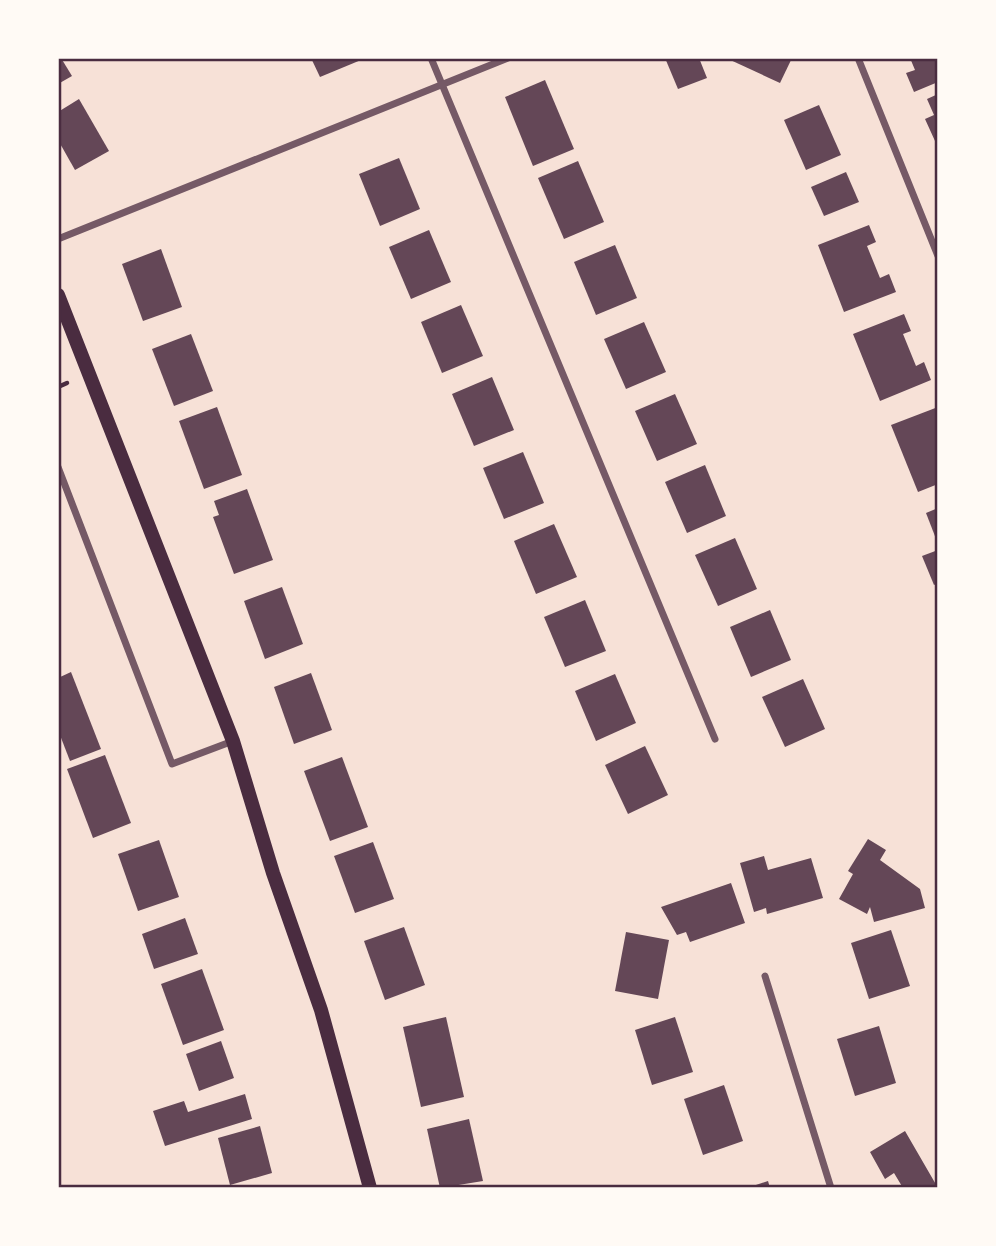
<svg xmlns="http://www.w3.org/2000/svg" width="996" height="1246" font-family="Overpass,sans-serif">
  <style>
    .building { fill: #644757 }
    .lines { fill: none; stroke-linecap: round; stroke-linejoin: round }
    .path { stroke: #4a2c40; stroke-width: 4.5 }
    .minor { stroke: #755966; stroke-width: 7 }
    .secondary { stroke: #4a2c40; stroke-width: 14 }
    .neatline { fill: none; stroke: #4a2c40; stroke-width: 2.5 }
  </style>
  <rect width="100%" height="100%" fill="#f7e1d7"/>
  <!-- building -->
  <g class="building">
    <path d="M58,58H61L72,76L58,84Z"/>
    <path d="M311,58H360L361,60L320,77Z"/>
    <path d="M665,58H699L707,78L678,89Z"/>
    <path d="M726,58H792L780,83Z"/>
    <path d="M910,58H938V82L914,92L906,73L915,70Z"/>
    <path d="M545,80L574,149L533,166L505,97Z"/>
    <path d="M938,94V139L935,141L925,119L934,115L927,99Z"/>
    <path d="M79,99L109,151L75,170L58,140V112Z"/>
    <path d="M819,105L841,155L806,170L784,120Z"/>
    <path d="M399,158L420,209L380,226L359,174Z"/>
    <path d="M578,161L604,222L564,239L538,178Z"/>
    <path d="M846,172L859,202L824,216L811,187Z"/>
    <path d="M869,225L876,242L867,246L880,278L889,274L896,292L844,312L818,245Z"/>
    <path d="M429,230L451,282L411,299L389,247Z"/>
    <path d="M615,245L637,298L596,315L574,262Z"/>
    <path d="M161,249L182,307L143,321L122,264Z"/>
    <path d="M461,305L483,356L442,373L421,322Z"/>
    <path d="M904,314L911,331L903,334L916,366L924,362L931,380L880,401L853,334Z"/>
    <path d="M644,322L666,372L626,389L604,339Z"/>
    <path d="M191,334L213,391L174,406L152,349Z"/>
    <path d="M492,377L514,430L474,446L452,394Z"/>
    <path d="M675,394L697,444L657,461L635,411Z"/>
    <path d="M217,407L242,475L204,489L179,421Z"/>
    <path d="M938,407V484L918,492L891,425Z"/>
    <path d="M523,452L544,503L504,519L483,468Z"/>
    <path d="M705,465L726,516L687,533L665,482Z"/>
    <path d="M247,489L273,560L234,574L213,517L219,515L214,501Z"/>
    <path d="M938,508V544L926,513Z"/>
    <path d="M554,524L577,577L536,594L514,541Z"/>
    <path d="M735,538L757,589L718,606L695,555Z"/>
    <path d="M938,550V583L934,585L922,556Z"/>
    <path d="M282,587L303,644L265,659L244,601Z"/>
    <path d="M585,600L606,651L565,667L544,617Z"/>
    <path d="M770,610L791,660L751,677L730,627Z"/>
    <path d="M71,672L101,749L70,761L58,730V678Z"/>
    <path d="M311,673L332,730L294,744L274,687Z"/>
    <path d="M615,674L636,723L596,741L575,691Z"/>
    <path d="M803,679L825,729L785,747L762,697Z"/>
    <path d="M645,746L668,795L628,814L605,765Z"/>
    <path d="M105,755L131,823L93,838L67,769Z"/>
    <path d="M342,757L368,827L330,841L304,771Z"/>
    <path d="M868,839L886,850L880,860L920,889L925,908L874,922L870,907L867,914L839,899L853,874L848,871Z"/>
    <path d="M159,840L179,897L138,911L118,854Z"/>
    <path d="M373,842L394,899L355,913L334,856Z"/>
    <path d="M764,856L768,870L811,858L823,898L767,914L766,908L754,912L740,863Z"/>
    <path d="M731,883L745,923L690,942L686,932L677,935L661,907Z"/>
    <path d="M185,918L198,954L154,969L142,934Z"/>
    <path d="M404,927L425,985L385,1000L364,941Z"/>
    <path d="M891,930L910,986L869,999L851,943Z"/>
    <path d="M626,932L669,940L658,999L615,991Z"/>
    <path d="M202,969L224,1030L183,1045L161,984Z"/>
    <path d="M446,1017L464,1097L421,1107L403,1027Z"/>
    <path d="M675,1017L693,1072L652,1085L635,1030Z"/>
    <path d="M879,1026L896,1083L855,1096L837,1039Z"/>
    <path d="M221,1041L234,1078L199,1091L186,1054Z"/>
    <path d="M724,1085L743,1141L703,1155L684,1099Z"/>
    <path d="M245,1094L252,1119L165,1146L153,1111L184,1101L188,1112Z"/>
    <path d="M469,1119L483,1181L440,1188L427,1129Z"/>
    <path d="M260,1126L272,1173L230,1185L218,1138Z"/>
    <path d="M905,1131L938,1188H903L894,1173L885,1179L870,1152Z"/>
    <path d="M768,1181L770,1188H747Z"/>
  </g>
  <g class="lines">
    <!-- path -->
    <path class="path" d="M58,387L67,383"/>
    <!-- minor -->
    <g class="minor">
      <path d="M431,58L715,739"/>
      <path d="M858,58L938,256"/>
      <path d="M58,239L508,58"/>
      <path d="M58,467L172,764L233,741"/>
      <path d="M765,976L831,1188"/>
    </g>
    <!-- secondary -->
    <path class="secondary" d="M58,295L233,741L273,873L321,1010L370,1188"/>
  </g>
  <!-- border -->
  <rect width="996" height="1246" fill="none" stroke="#fffaf5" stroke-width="119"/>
  <rect x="60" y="60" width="876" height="1126" class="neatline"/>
</svg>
